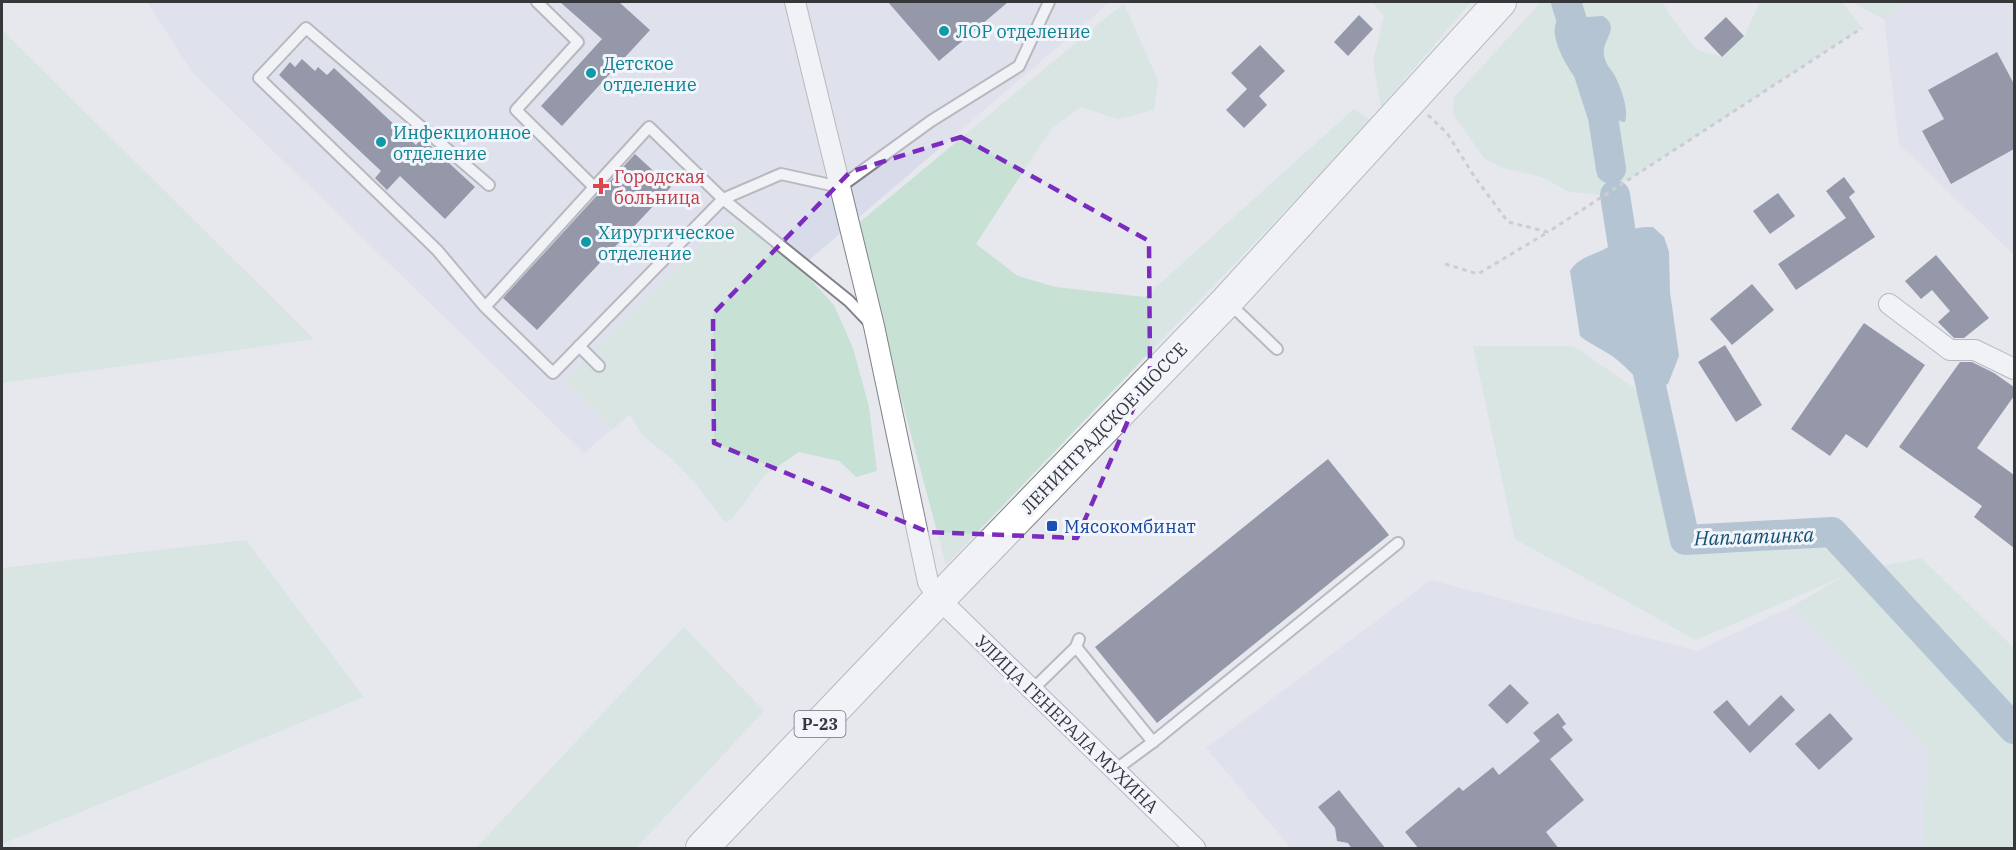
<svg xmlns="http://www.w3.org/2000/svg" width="2016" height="850" font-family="'IBM Plex Serif',serif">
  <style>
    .built { fill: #d8dbe9 }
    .green { fill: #c7e2d5 }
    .water { fill: #7999af }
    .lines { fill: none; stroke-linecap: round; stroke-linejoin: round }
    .river { stroke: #7999af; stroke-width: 30 }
    .building { fill: #333955 }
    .lane-casing { stroke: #808288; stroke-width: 14 }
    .street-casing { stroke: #808288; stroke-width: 22 }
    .primary-casing { stroke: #808288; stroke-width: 34 }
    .path { stroke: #abadb1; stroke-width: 3; stroke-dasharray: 4.5 4.5; stroke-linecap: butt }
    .lane { stroke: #fff; stroke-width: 10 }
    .street { stroke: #fff; stroke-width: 20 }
    .primary { stroke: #fff; stroke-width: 32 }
    .marked { fill: none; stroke: #7b2cbf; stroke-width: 4.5; stroke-dasharray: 12 8; stroke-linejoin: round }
    .culture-dot { fill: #0f9aa8; stroke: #f3f5fc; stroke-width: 2 }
    .health-dot { fill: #e0444e; stroke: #f3f5fc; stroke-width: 2 }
    .transit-dot { fill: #1a4fb4; stroke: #f3f5fc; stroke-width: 2 }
    .labels { text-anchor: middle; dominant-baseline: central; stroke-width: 6; stroke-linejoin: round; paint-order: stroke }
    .shield { fill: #f3f5fc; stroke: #6f7074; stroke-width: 1.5 }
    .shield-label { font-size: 16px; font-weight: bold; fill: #363739 }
    .culture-label { font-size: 18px; fill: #0d838f; stroke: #f3f5fc; text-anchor: start }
    .health-label { font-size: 18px; fill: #be3a42; stroke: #f3f5fc; text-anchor: start }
    .street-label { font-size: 18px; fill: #363739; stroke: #f3f5fc }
    .transit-label { font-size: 18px; fill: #164399; stroke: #f3f5fc; text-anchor: start }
    .water-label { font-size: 20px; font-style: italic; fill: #14506f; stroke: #f3f5fc }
  </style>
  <rect width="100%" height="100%" fill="#e6e8ee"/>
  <!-- built -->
  <g class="built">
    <path d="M147,2H1110L584,453L192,72Z"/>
    <path d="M1907,2H2014V255L1899,144L1884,19Z"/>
    <path d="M1431,580L1697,651L1793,606L1928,751L1922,848H1291L1206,748Z"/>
  </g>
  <!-- green -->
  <g class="green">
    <path d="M1372,2H1471L1381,107L1373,62L1384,16Z"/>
    <path d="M1541,2H1662L1672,18L1697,50L1722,57L1744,36L1760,2H1842L1862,28L1604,195L1569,192L1542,177L1503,168L1484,158L1453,114L1454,97Z"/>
    <path d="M1855,2H1907L1884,19L1858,6Z"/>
    <path d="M1124,3L1158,81L1154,110L1118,119L1081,107L1051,129L976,244L1018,276L1056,287L1145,297L1354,109L1371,121L946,565L855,226Z"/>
    <path d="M2,30L314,339L2,383Z"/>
    <path d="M735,221L744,225L800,268L834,305L853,348L869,407L877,471L856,477L839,461L799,452L764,476L734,517L726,523L694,482L671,458L642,435L630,414L613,429L565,381L711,235L724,224Z"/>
    <path d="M1473,346H1573L1642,393L1673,543L1827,545L1850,573L1921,558L2014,648V848H1922L1928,751L1793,606L1842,577L1696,640L1515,539Z"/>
    <path d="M246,540L364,697L2,844V568Z"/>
    <path d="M684,627L764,711L636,848H476Z"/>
  </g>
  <!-- water -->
  <g class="water">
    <path d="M1573,12L1586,17L1603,16C1623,30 1598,40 1605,59C1606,65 1612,70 1615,76C1621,88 1629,109 1625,122C1599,121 1519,17 1573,12Z"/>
    <path d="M1653,227L1664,237L1669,252L1670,292L1679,356L1668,384C1663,386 1659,388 1654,387C1639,384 1628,368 1616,359C1605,350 1591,345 1580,336L1570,271C1579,256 1596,255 1610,246C1619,241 1624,233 1634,229C1640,227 1646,227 1653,227Z"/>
  </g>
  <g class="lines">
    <!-- river -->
    <g class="river">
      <path d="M1566,2L1603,117L1611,169"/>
      <path d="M1615,195L1628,278"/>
      <path d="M1642,346L1685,540L1832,532L2014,729"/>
    </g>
  </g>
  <!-- building -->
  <g class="building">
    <path d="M560,2H619L650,30L562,126L541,106L602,39Z"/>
    <path d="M888,2H1008L939,61Z"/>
    <path d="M1359,15L1373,29L1348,56L1334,42Z"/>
    <path d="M1726,17L1744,36L1722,57L1704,38Z"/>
    <path d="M1260,45L1285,71L1259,96L1267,105L1244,128L1226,110L1247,89L1231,73Z"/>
    <path d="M1997,52L2014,84V149L1951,184L1922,131L1944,119L1928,90Z"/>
    <path d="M302,59L315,71L318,67L327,75L334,68L416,145L422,138L475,187L445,219L400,176L387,190L375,178L381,171L279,75L290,62L295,67Z"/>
    <path d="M635,154L671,187L537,330L503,298Z"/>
    <path d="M1844,177L1855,192L1849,197L1875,237L1796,290L1778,264L1846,218L1826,191Z"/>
    <path d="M1778,193L1795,216L1770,234L1753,211Z"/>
    <path d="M1936,255L1989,318L1964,338H1954L1938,322L1950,311L1932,290L1921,299L1905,281Z"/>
    <path d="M1752,284L1774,310L1732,345L1710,319Z"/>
    <path d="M1864,323L1925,365L1867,448L1846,434L1830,456L1791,429Z"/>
    <path d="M1725,345L1762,405L1736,422L1698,362Z"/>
    <path d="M1960,362H1972L1994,373L2014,387V396L1977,448L2014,475V548L1974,517L1982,506L1899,447Z"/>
    <path d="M1328,459L1389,535L1157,723L1095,647Z"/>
    <path d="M1510,684L1529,703L1507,724L1488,705Z"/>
    <path d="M1781,695L1795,710L1750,753L1713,712L1727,700L1749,726Z"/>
    <path d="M1558,713L1566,724L1562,727L1573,740L1550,759L1584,800L1546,832L1559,849H1419L1405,832L1459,787L1463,791L1493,767L1499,775L1540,741L1533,733Z"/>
    <path d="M1830,713L1853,739L1819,770L1795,744Z"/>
    <path d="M1339,790L1386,849H1352L1348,843L1337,841L1335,828L1318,807Z"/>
  </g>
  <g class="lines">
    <!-- lane casing -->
    <g class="lane-casing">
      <g id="lane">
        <path d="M537,2L578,42L516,110L594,187"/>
        <path d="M1229,303L1277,349"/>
        <path d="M485,307L649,127L723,199L553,373L485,307L437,250L259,78L306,28L489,185"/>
        <path d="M870,323L849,301L723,199L781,174L840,187L931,121L1019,66L1049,2"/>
        <path d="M579,346L599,366"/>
        <path d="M1076,647L1153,742"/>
        <path d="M1032,690L1076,647L1079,639"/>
        <path d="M1115,770L1153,742L1398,543"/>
      </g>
    </g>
    <!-- street casing -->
    <g class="street-casing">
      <g id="street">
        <path d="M795,2L874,326L928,582L939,599L1195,848"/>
        <path d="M1889,304L1950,350H1975L2014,369"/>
      </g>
    </g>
    <!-- primary casing -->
    <g class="primary-casing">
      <path id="primary" d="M702,848L939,599L1227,301L1500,2"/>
    </g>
    <!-- path -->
    <g class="path">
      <path d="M1428,115L1447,133L1474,176L1508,222L1548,232L1862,28"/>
      <path d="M1445,264L1478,274L1548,232"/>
    </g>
    <!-- lane -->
    <use href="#lane" class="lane"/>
    <!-- street -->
    <use href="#street" class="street"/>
    <!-- primary -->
    <use href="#primary" class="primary"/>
  </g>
  <!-- marked area -->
  <path d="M0 0H2016V850H0ZM961,137L1149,241L1150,370L1077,538L928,532L714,443L713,314L850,172Z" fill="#e6e8ee" fill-opacity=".55" fill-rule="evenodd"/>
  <path class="marked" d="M961,137L1149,241L1150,370L1077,538L928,532L714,443L713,314L850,172Z"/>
  <!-- markers -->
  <g class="culture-dot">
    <circle cx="944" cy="31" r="6"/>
    <circle cx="591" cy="73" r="6"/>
    <circle cx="381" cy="142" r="6"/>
    <circle cx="586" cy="242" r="6"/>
  </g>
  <path class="health-dot" d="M598 177h6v6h6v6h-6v6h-6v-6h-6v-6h6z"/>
  <rect class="transit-dot" x="1046" y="520" width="12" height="12" rx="3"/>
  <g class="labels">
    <!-- shield labels -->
    <rect class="shield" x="794.5" y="711" width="51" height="26" rx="4.5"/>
    <g class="shield-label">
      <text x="820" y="724">Р-23</text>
    </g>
    <!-- culture labels -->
    <g class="culture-label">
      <text x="956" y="31">ЛОР отделение</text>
      <text x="603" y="63">Детское<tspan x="603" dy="21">отделение</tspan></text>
      <text x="393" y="132">Инфекционное<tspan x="393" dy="21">отделение</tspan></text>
      <text x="598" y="232">Хирургическое<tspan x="598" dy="21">отделение</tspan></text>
    </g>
    <!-- health labels -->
    <g class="health-label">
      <text x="614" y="176">Городская<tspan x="614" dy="21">больница</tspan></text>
    </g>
    <!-- street labels -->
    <g class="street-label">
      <text transform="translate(1104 428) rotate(-46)">ЛЕНИНГРАДСКОЕ ШОССЕ</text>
      <text transform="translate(1067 724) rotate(44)">УЛИЦА ГЕНЕРАЛА МУХИНА</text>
    </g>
    <!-- transit labels -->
    <g class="transit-label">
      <text x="1064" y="526">Мясокомбинат</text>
    </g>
    <!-- water labels -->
    <g class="water-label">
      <text transform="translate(1754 536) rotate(-2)">Наплатинка</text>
    </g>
  </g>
  <!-- border -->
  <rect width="2016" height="850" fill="none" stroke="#363739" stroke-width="6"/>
</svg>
